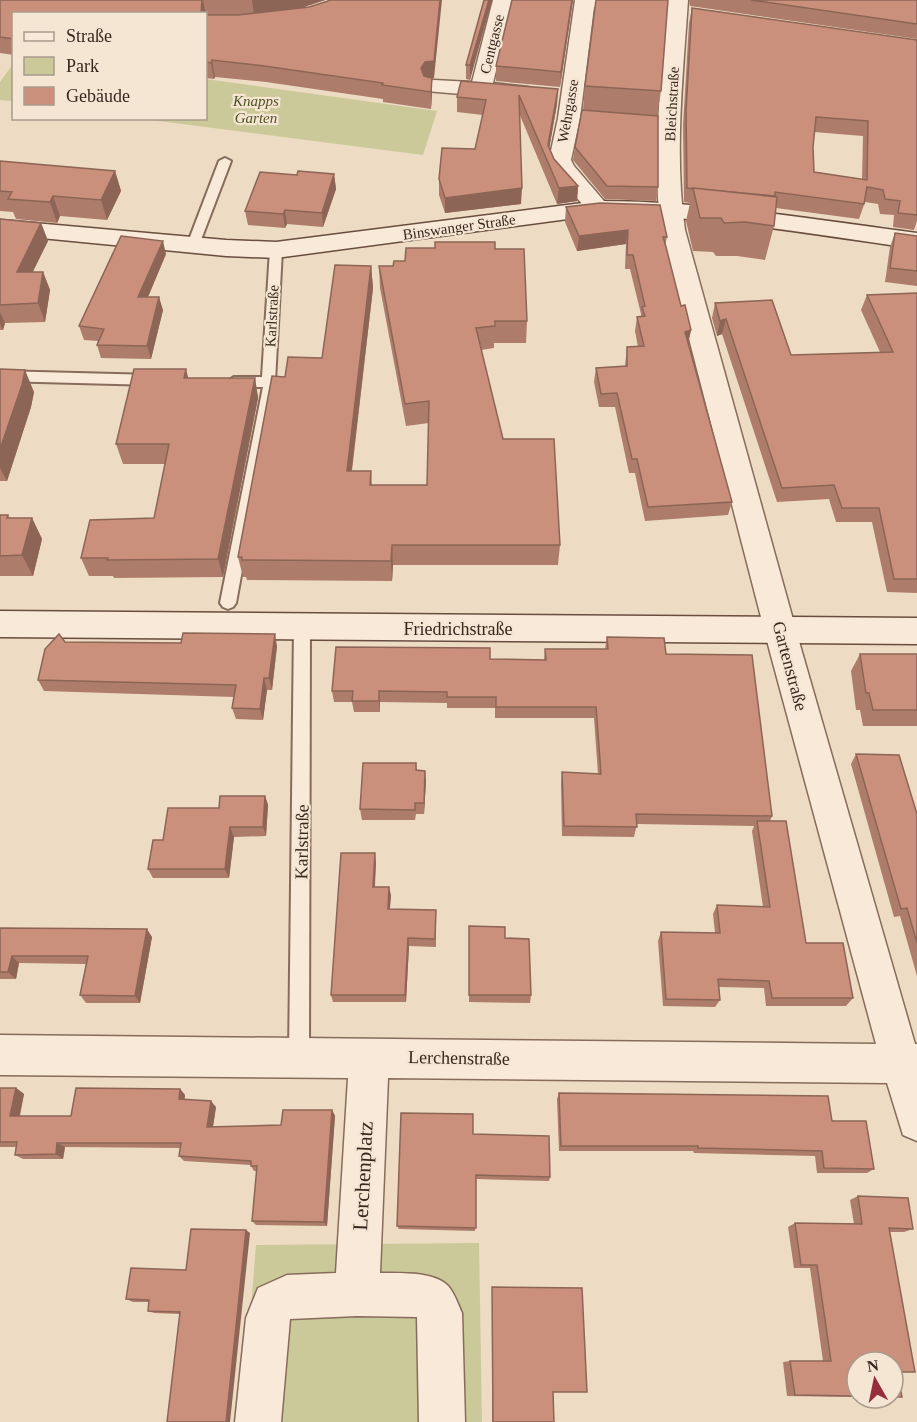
<svg xmlns="http://www.w3.org/2000/svg" width="917" height="1422" font-family="'Times New Roman',serif">
  <style>
    .green { fill: #cbc999 }
    .lines { fill: none; stroke-linecap: round; stroke-linejoin: round }
    .lane-casing { stroke: #876c5b; stroke-width: 4 }
    .street-casing { stroke: #876c5b; stroke-width: 3 }
    .secondary-casing { stroke: #694d3e; stroke-width: 3 }
    .lane { fill: #f8e9d8; fill-rule: evenodd }
    .street { fill: #f8e9d8; fill-rule: evenodd }
    .secondary { fill: #f8e9d8; fill-rule: evenodd }
    .wall { fill: #ae7c6a; fill-rule: evenodd }
    .shaded-wall { fill: #8d6556 }
    .building { fill: #ca907b; stroke: #8d6556; stroke-width: 1.5; fill-rule: evenodd }
    .labels { text-anchor: middle; dominant-baseline: central; stroke-width: 4.5; stroke-linejoin: round; paint-order: stroke }
    .far-street-label { font-size: 15px; fill: #38271f; stroke: #f5e6d4 }
    .far-park-label { font-size: 15px; font-style: italic; fill: #4f5426; stroke: #f5e6d4 }
    .street-label { font-size: 18px; fill: #38271f; stroke: #f5e6d4 }
    .near-street-label { font-size: 21px; fill: #38271f; stroke: #f5e6d4 }
  </style>
  <rect width="100%" height="100%" fill="#eddbc4"/>
  <!-- green -->
  <g class="green">
    <path d="M13,64V101L0,100V82Z"/>
    <path d="M206,79L437,111L423,155L143,119L206,118Z"/>
    <path d="M479,1243L482,1422H242L256,1245Z"/>
  </g>
  <g class="lines">
    <!-- lane casing -->
    <g class="lane-casing">
      <g id="lane">
        <path d="M225,158L231,161L199,245L197,248H189L187,245L219,161Z"/>
        <path d="M276,246L282,250L275,382L272,385L275,389L236,603L233,607L228,609L223,607L220,603L263,387H234L227,382L234,377H262L270,250Z"/>
        <path d="M0,371L154,375L161,380L154,385L0,381Z"/>
        <path d="M302,621L308,623L310,627L309,1056L306,1063L299,1066L292,1063L289,1056L294,627L296,623Z"/>
      </g>
    </g>
    <!-- street casing -->
    <g class="street-casing">
      <g id="street">
        <path d="M493,0H513L493,83L528,87L531,92L528,97L520,99L426,91L423,86L426,81L434,80L472,82Z"/>
        <path d="M575,0H632L646,3L649,7L646,11L639,13L594,7L580,118L571,160L574,166L610,208L606,213L598,215L590,213L555,173L549,160L558,118Z"/>
        <path d="M668,0H688C683,77 674,153 685,230L802,652L915,1044H917V1141L903,1135L887,1083L388,1078L380,1273C399,1273 436,1271 449,1287C455,1295 458,1304 462,1313L465,1422H419L417,1317L357,1316L290,1319L281,1422H235L246,1318L258,1288L287,1275L336,1273L348,1078L0,1075V1035L876,1044L770,652L661,230C651,153 662,77 668,0Z"/>
      </g>
    </g>
    <!-- secondary casing -->
    <g class="secondary-casing">
      <g id="secondary">
        <path d="M598,201C706,201 811,219 917,233V249C811,234 706,215 598,215L276,258L226,256L0,234V220L226,240L276,242Z"/>
        <path d="M0,611L917,618V644L0,637Z"/>
      </g>
    </g>
    <!-- lane -->
    <use href="#lane" class="lane"/>
    <!-- street -->
    <use href="#street" class="street"/>
    <!-- secondary -->
    <use href="#secondary" class="secondary"/>
  </g>
  <!-- wall -->
  <g class="wall">
    <path d="M0,0H325L301,8L434,78H432V94L431,109L383,102V99L266,82L215,77L214,79L206,78V14H14V55L0,53Z"/>
    <path d="M484,0L470,80L466,79V65Z"/>
    <path d="M512,0H573L560,87L496,81V66Z"/>
    <path d="M689,0H917V39L690,6Z"/>
    <path d="M692,8L917,40V221L914,230L893,227L894,215L880,214L878,204L865,202L859,219L776,208L774,226L765,260L737,256H716L713,252L693,251L686,221L690,203L684,202L683,125L689,23ZM814,132L863,136L862,179L814,172L813,147Z"/>
    <path d="M585,86L661,91L657,116L658,187L656,201L605,199L573,160L575,147L583,110Z"/>
    <path d="M558,89L557,104L549,148L554,159L578,186L577,201L557,204L519,113L521,204L445,213L439,195V179L475,149L483,115L457,112V97Z"/>
    <path d="M0,161L115,171L121,191L107,220L60,216L57,223L16,219L13,212L0,211Z"/>
    <path d="M334,174L336,189L323,227L287,224L285,228L248,225L245,211L297,175Z"/>
    <path d="M566,207L667,237L665,246L681,306L691,330L688,343L732,502L728,515L645,521L635,473H629L615,407H599L594,382L596,368L625,366L627,347H638L635,331L637,317L641,316V314L630,269H625L626,244L577,251L565,222Z"/>
    <path d="M0,219L41,223L48,241L32,272H43L50,290L45,322L5,323L3,330H0Z"/>
    <path d="M895,233L917,236V286L885,282L890,247Z"/>
    <path d="M495,249L527,321L526,343H494V348L481,350L503,439L560,545L558,565H393L392,581L247,580L246,577H243L238,557L285,377L322,358L371,266L373,288L352,471H371L372,485H427L429,423L406,426L380,288L379,266H393L405,261Z"/>
    <path d="M166,254L148,297L163,310L151,359L101,358L97,345L98,341L84,340L79,326Z"/>
    <path d="M917,293V593L887,592L872,522H836L829,499L777,502L722,334L717,336L712,318L715,303L791,355L880,352L861,310L867,295Z"/>
    <path d="M0,369L34,392L31,407L7,481H0Z"/>
    <path d="M188,378H255L258,398L223,577L114,578L113,576H89L81,558L154,518L165,464H123L116,444Z"/>
    <path d="M0,515H8L10,518H32L42,539L33,576H0Z"/>
    <path d="M607,637L666,654L772,816L770,821L806,943L853,998L846,1006H766L764,988L719,987L720,1000L715,1007L663,1006L658,941L661,932L715,933L713,914L717,905L763,907L752,831L754,826L637,824L634,837L562,836L561,783L562,772L598,774L594,718H495V708H447V703L380,702V712H354L352,702H334L332,691L490,659L544,660L545,649H605Z"/>
    <path d="M65,642L277,646L272,690H267L263,720L236,719L232,708L234,697L44,691L38,680Z"/>
    <path d="M860,654H917V726H863L860,710H856L851,671Z"/>
    <path d="M856,754L917,814V976L900,916L894,917L851,764Z"/>
    <path d="M416,763L417,770L426,781L424,814H416L415,820H362L360,809Z"/>
    <path d="M265,796L268,805L266,836L234,837L229,878H153L148,869L163,840L219,808Z"/>
    <path d="M376,862L375,887L391,895L390,909L436,910V947L409,946L406,1002H333L331,995Z"/>
    <path d="M469,926L505,938L531,995L530,1003L469,1002Z"/>
    <path d="M0,928L152,937L140,1003H86L80,995L86,964L19,963L16,979H0Z"/>
    <path d="M0,1088H16L24,1094L20,1116H71L180,1089L185,1095L184,1099L216,1107L213,1127L281,1125L332,1110L335,1116L327,1226L256,1225L252,1221L257,1171H254L251,1166V1165L184,1161L179,1156L180,1148L65,1147L63,1159H23L15,1155L16,1147H0Z"/>
    <path d="M559,1093L832,1121L874,1169L867,1173H817L815,1156L694,1153L693,1151H559L557,1099Z"/>
    <path d="M473,1134L550,1177L549,1181L476,1179L475,1231L399,1229L397,1226Z"/>
    <path d="M858,1196L913,1229L904,1232H889L915,1372H898L857,1362V1397L787,1396L783,1362L790,1361H823L810,1268H794L788,1227L795,1223L854,1224L850,1200Z"/>
    <path d="M250,1233L180,1314L154,1313L148,1311L149,1302H133L126,1299L186,1270Z"/>
    <path d="M492,1287L587,1392H553L554,1422H492Z"/>
  </g>
  <!-- shaded-wall -->
  <g class="shaded-wall">
    <path d="M202,0H203L206,15V14H201Z"/>
    <path d="M252,0H325L301,8L254,14Z"/>
    <path d="M440,0H442L434,78H432V94L431,109V92L421,85V68Z"/>
    <path d="M489,0H492L470,80V65Z"/>
    <path d="M572,0H573L560,87L561,72Z"/>
    <path d="M212,60L215,77L214,79L211,63Z"/>
    <path d="M558,89L557,104L547,161L548,145Z"/>
    <path d="M115,171L121,191L107,220L101,200Z"/>
    <path d="M334,174L336,189L323,227L322,213Z"/>
    <path d="M578,186L577,201L557,204L559,188Z"/>
    <path d="M522,188L521,204L445,213V198Z"/>
    <path d="M53,196L60,216L57,223L50,202Z"/>
    <path d="M285,210L287,224L285,228L283,214Z"/>
    <path d="M41,223L48,241L24,290L17,272Z"/>
    <path d="M628,230L626,244L577,251L579,236Z"/>
    <path d="M163,241L166,254L142,311L138,297Z"/>
    <path d="M371,266L373,288L349,492L347,471Z"/>
    <path d="M43,272L50,290L45,322L38,303Z"/>
    <path d="M159,297L163,310L151,359L147,346Z"/>
    <path d="M0,312L5,323L3,330L0,324Z"/>
    <path d="M726,319L722,334L717,336L720,321Z"/>
    <path d="M691,330L688,344L685,332Z"/>
    <path d="M186,369L191,389L184,378Z"/>
    <path d="M25,370L34,392L31,407L7,481L0,468V449Z"/>
    <path d="M255,378L258,398L223,577L218,559Z"/>
    <path d="M32,518L42,539L33,576L22,555Z"/>
    <path d="M392,545L393,565L392,581L391,561Z"/>
    <path d="M275,634L277,646L272,690L269,678Z"/>
    <path d="M264,678L267,690L263,720L260,709Z"/>
    <path d="M379,691L380,702V712L379,701Z"/>
    <path d="M425,771L426,781L424,814V803Z"/>
    <path d="M265,796L268,805L266,836L263,827Z"/>
    <path d="M230,827L234,837L229,878L225,869Z"/>
    <path d="M375,853L376,862L374,895L373,887Z"/>
    <path d="M389,887L391,895L389,917L388,909Z"/>
    <path d="M147,929L152,937L140,1003L135,996Z"/>
    <path d="M408,938L409,946L406,1002L405,995Z"/>
    <path d="M12,956L19,963L16,979L8,972Z"/>
    <path d="M16,1088L24,1094L18,1122L10,1116Z"/>
    <path d="M180,1089L185,1095L184,1105L179,1099Z"/>
    <path d="M211,1101L216,1107L212,1132L207,1127Z"/>
    <path d="M332,1110L335,1116L327,1226L324,1222Z"/>
    <path d="M57,1143L65,1147L63,1159L56,1154Z"/>
    <path d="M246,1230L250,1233L230,1422H226Z"/>
  </g>
  <!-- building -->
  <g class="building">
    <path d="M0,0H202L201,13L202,14H14V39L0,37Z"/>
    <path d="M331,0H440L434,61L425,62L421,68L424,76L432,78L431,92L382,85L383,83L264,66L212,60L211,63L206,62V15H238L309,7Z"/>
    <path d="M484,0H489L470,65H466Z"/>
    <path d="M512,0H572L561,72L496,66Z"/>
    <path d="M596,0H668L661,91L585,86Z"/>
    <path d="M751,0H917V24Z"/>
    <path d="M692,8L917,40V215L898,213L900,201L885,199L883,190L867,187L864,204L775,192V196L687,188L686,111ZM816,117L868,121L867,180L814,172L813,147Z"/>
    <path d="M461,81L558,89L548,145L554,159L578,186L559,188L519,95L522,188L445,198L439,179L442,148L475,149L486,100L457,97Z"/>
    <path d="M582,110L658,116V187L607,186L575,147Z"/>
    <path d="M0,161L115,171L101,200L53,196L50,202L8,199L12,192L0,191Z"/>
    <path d="M298,171L334,174L322,213L285,210L283,214L245,211L260,172L297,175Z"/>
    <path d="M693,188L777,197L774,226L745,222L724,223L721,218H700Z"/>
    <path d="M600,203L660,205L667,237H663L666,247L681,306L685,305L691,330L685,332L732,502L648,507L637,459H632L617,393L601,394L596,368L627,366V347L644,346L637,317L645,316L642,307L645,306L633,255H627L628,230L579,236L566,207Z"/>
    <path d="M0,219L41,223L17,272H43L38,303L0,305Z"/>
    <path d="M895,233L917,236V271L890,268Z"/>
    <path d="M121,236L163,241L138,297H159L147,346L97,345L104,329L79,326Z"/>
    <path d="M435,242H495V249H524L527,321H495V326L476,328L503,439H554L560,545H392L391,561L242,560V557H238L272,376L285,377L288,357L322,358L335,265L371,266L347,471H371L370,485H427L429,401L405,404L379,266H393L394,261H405L406,248H435Z"/>
    <path d="M917,293V579H894L879,508H842L834,485L782,488L726,319L720,321L715,303L772,300L791,355L893,352L867,295Z"/>
    <path d="M0,369L25,370L22,385L0,449Z"/>
    <path d="M134,369H186L184,378H255L218,559L107,560L108,558H81L90,520L154,518L169,444H116Z"/>
    <path d="M0,515H8L7,518H32L22,555L0,556Z"/>
    <path d="M183,633L275,634L269,678H264L260,709L232,708L236,685L38,680L45,649L59,634L65,642L181,643Z"/>
    <path d="M607,637L664,638L666,654L752,655L772,816L636,814L637,827L564,826L562,772L601,774L596,707H496V697H447V692L379,691V701H352L353,691H332L336,647L490,648V659L546,660L545,649H608Z"/>
    <path d="M860,654H917V710H873L869,693H866Z"/>
    <path d="M856,754L899,755L917,814V943L907,908L901,909Z"/>
    <path d="M363,763H416V770L425,771L424,803H415V810L360,809Z"/>
    <path d="M220,796H265L263,827H230L225,869H148L153,840H163L168,808H219Z"/>
    <path d="M757,821H786L806,943H843L853,998H772L769,981L718,979L720,1000L666,999L661,932L720,933L717,905L770,907Z"/>
    <path d="M341,853H375L373,887H389L388,909L436,910L435,939L408,938L405,995H331Z"/>
    <path d="M469,926L505,927V938L529,939L531,995H469Z"/>
    <path d="M0,928L147,929L135,996L80,995L88,956H12L8,972H0Z"/>
    <path d="M0,1088H16L10,1116H71L76,1088L180,1089L179,1099L211,1101L207,1127L281,1125L283,1110H332L324,1222L252,1221L257,1166H251V1161L179,1156L181,1143H57L56,1154L15,1155L17,1142H0Z"/>
    <path d="M559,1093L828,1096L832,1121H866L874,1169L824,1168L822,1151L698,1148V1146H561Z"/>
    <path d="M401,1113L473,1114V1134L549,1136L550,1177L476,1175V1228L397,1226Z"/>
    <path d="M858,1196L908,1198L913,1229L889,1228L915,1372H897L902,1397H893V1362H857V1396L795,1395L790,1361H831L817,1265H801L795,1223L862,1224Z"/>
    <path d="M191,1229L246,1230L226,1422H167L180,1312L148,1311L149,1300L126,1299L131,1268L186,1270Z"/>
    <path d="M492,1287L582,1288L587,1392H553L554,1422H493Z"/>
  </g>
  <g class="labels">
    <!-- far-street labels -->
    <g class="far-street-label">
      <text transform="translate(492 44) rotate(-76)">Centgasse</text>
      <text transform="translate(672 104) rotate(-87)">Bleichstraße</text>
      <text transform="translate(568 111) rotate(-80)">Wehrgasse</text>
      <text transform="translate(459 227) rotate(-8)">Binswanger Straße</text>
      <text transform="translate(272 316) rotate(-87)">Karlstraße</text>
    </g>
    <!-- far-park labels -->
    <g class="far-park-label">
      <text x="256" y="101">Knapps<tspan x="256" dy="17">Garten</tspan></text>
    </g>
    <!-- street labels -->
    <g class="street-label">
      <text x="458" y="629">Friedrichstraße</text>
      <text transform="translate(790 666) rotate(75)">Gartenstraße</text>
      <text transform="translate(302 842) rotate(-89)">Karlstraße</text>
      <text transform="translate(459 1058) rotate(1)">Lerchenstraße</text>
    </g>
    <!-- near-street labels -->
    <g class="near-street-label">
      <text transform="translate(363 1176) rotate(-87)">Lerchenplatz</text>
    </g>
  </g>
  <!-- legend -->
  <rect x="12" y="12" width="195" height="108" fill="#f5e6d4" stroke="#a99a8c" stroke-width="1.5"/>
  <rect x="24" y="32" width="30" height="9" fill="#f8e9d8" stroke="#a99a8c" stroke-width="1.5"/>
  <text x="66" y="42" font-size="18" fill="#38271f">Straße</text>
  <rect x="24" y="57" width="30" height="18" fill="#cbc999" stroke="#a99a8c" stroke-width="1.5"/>
  <text x="66" y="72" font-size="18" fill="#38271f">Park</text>
  <rect x="24" y="87" width="30" height="18" fill="#ca907b" stroke="#a99a8c" stroke-width="1.5"/>
  <text x="66" y="102" font-size="18" fill="#38271f">Gebäude</text>
  <!-- north arrow -->
  <g transform="translate(875 1380) rotate(351)"><circle r="28" fill="#f5e6d4" stroke="#a99a8c" stroke-width="1.5"/>
  <path d="M0-4.5L10 22L0 15L-10 22Z" fill="#952d3d"/>
  <text y="-9" font-size="16" font-weight="bold" text-anchor="middle" fill="#38271f">N</text>
  </g>
</svg>
